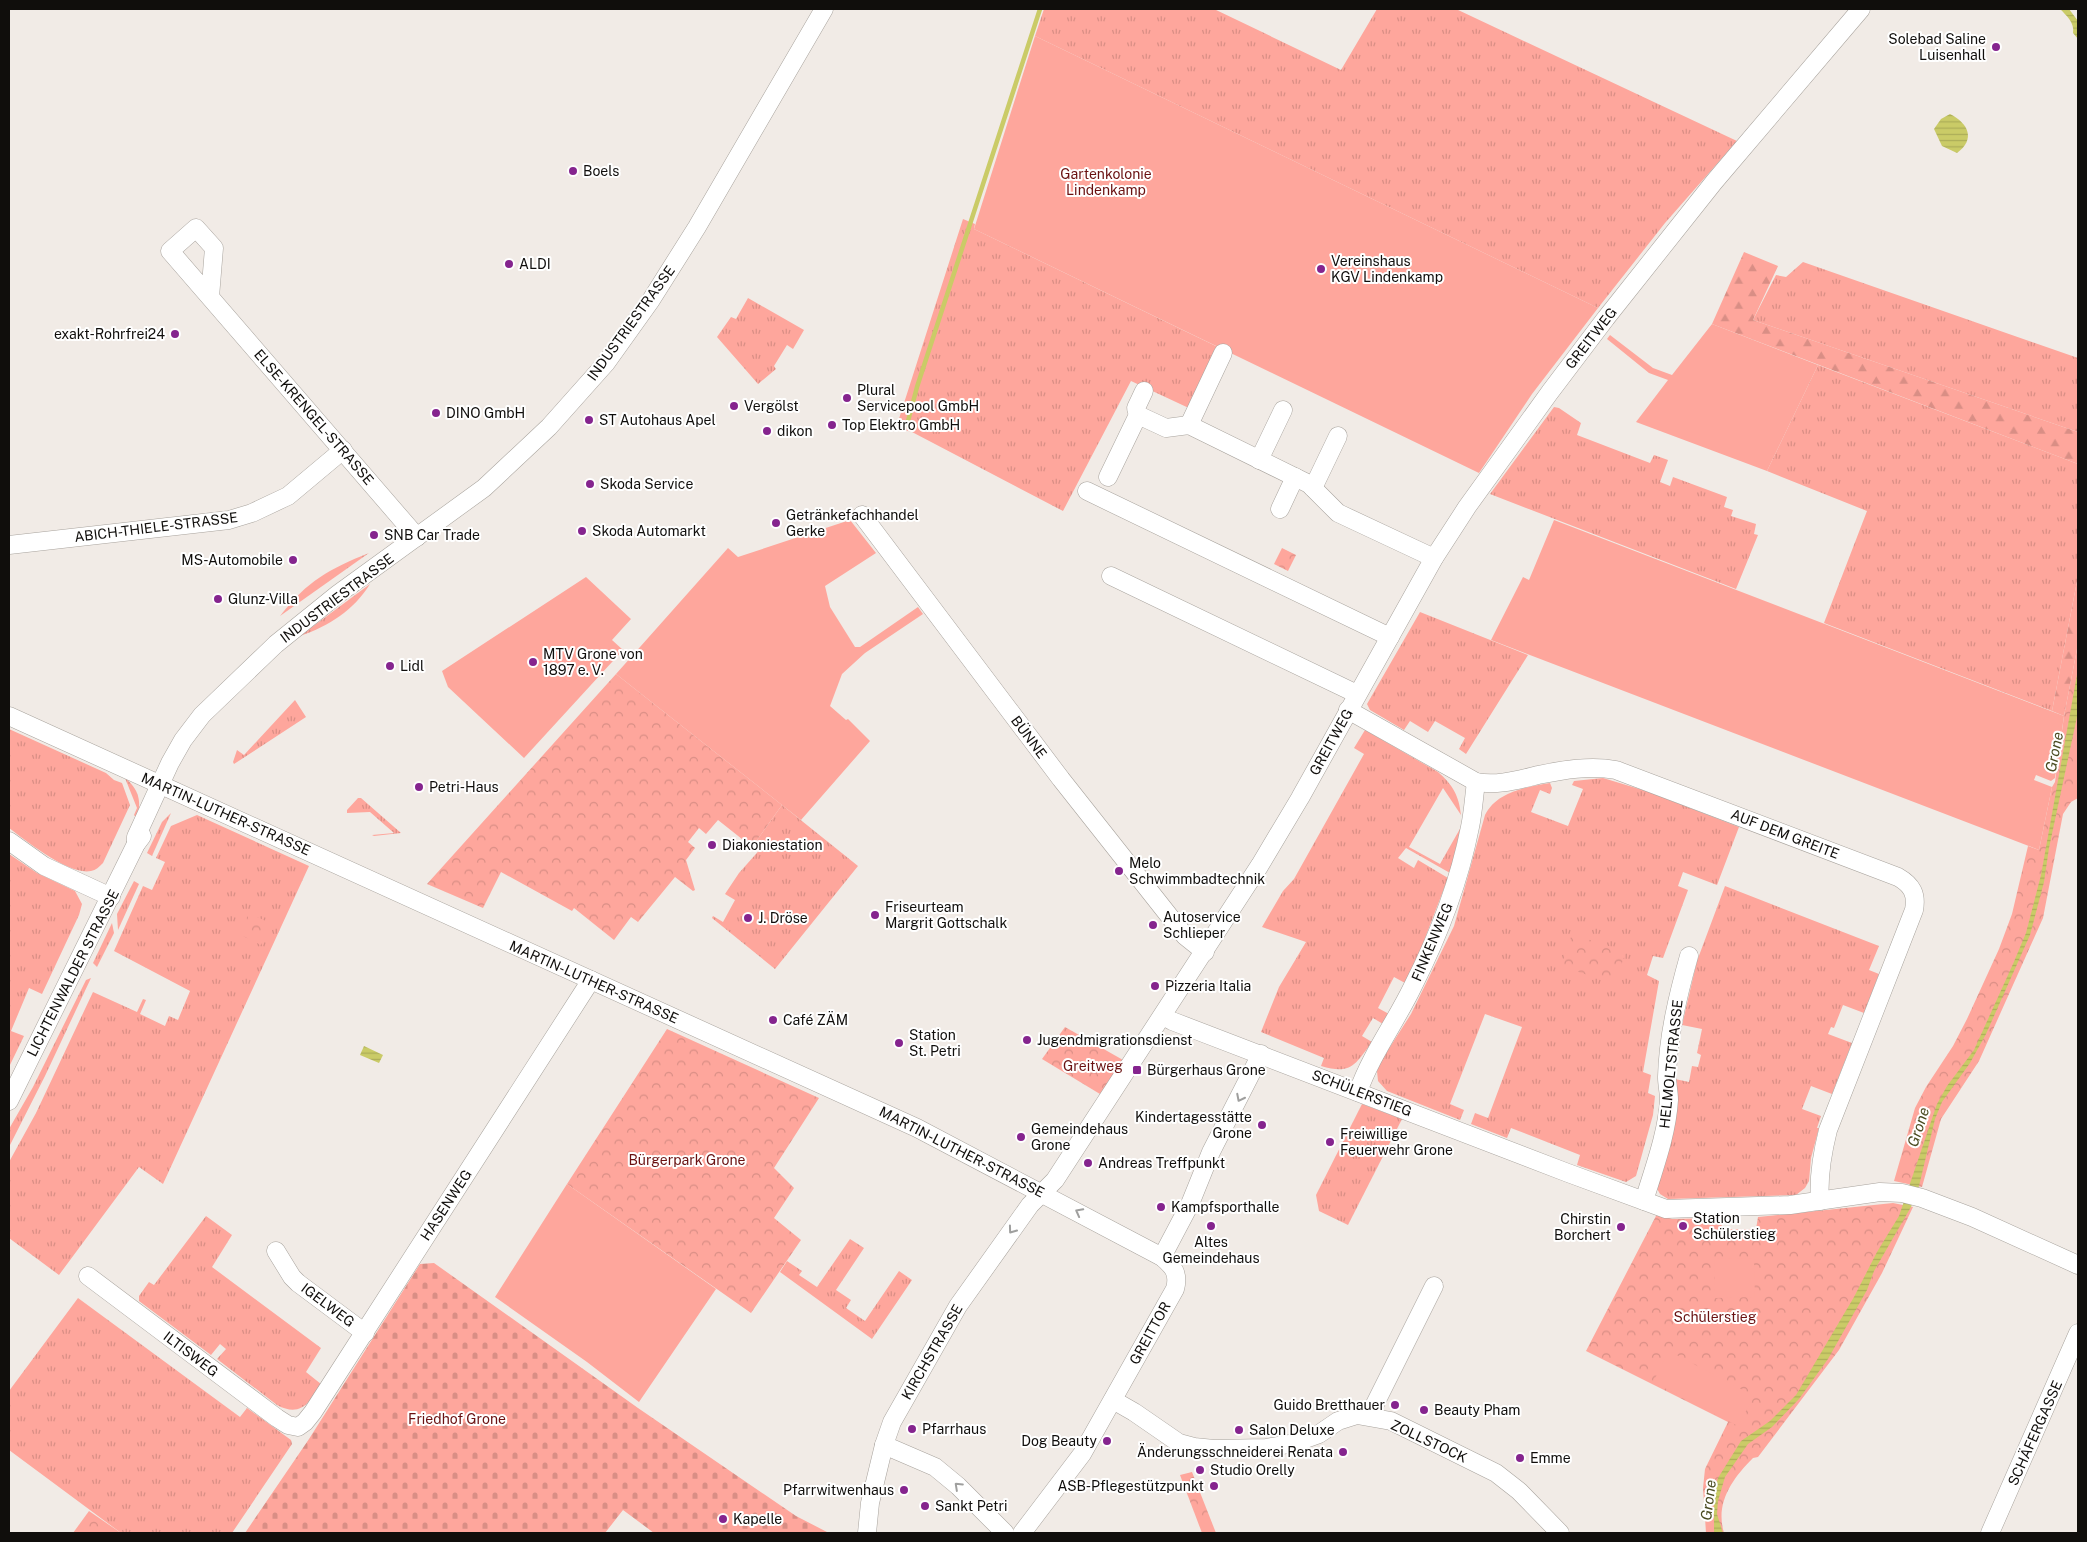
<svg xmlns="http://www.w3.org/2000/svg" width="2087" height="1542" font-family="'Public Sans',sans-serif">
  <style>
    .grass { fill: url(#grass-tufts) }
    .forest { fill: url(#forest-firs) }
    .cemetery { fill: url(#cemetery-stones) }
    .park { fill: url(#park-crowns) }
    .garden { fill: #fea69c }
    .water { fill: url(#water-rules) }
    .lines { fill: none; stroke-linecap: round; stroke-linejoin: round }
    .stream { stroke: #cacb67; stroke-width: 4.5 }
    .minor-casing { stroke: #a8a39d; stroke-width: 19 }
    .minor { stroke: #fff; stroke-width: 18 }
    .oneway { stroke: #9f9f9e }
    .poi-dot { fill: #85248e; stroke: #fff; stroke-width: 2 }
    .labels { text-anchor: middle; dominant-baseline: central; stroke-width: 4; stroke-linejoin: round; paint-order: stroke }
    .poi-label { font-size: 14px; fill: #100e0c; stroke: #fff; text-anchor: start }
    .park-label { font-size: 14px; fill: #6a1111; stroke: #fff }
    .street-label { font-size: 14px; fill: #100e0c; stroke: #fff }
    .water-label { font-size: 15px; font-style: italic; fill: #4b4c22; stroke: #fff }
  </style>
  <defs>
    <pattern id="grass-tufts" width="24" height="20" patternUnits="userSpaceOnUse" patternTransform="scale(1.25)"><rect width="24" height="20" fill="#fea69c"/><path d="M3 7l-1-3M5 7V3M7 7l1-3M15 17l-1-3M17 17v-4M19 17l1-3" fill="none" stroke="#d98e85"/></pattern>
    <pattern id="forest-firs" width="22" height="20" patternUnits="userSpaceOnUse" patternTransform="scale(1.25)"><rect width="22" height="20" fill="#fea69c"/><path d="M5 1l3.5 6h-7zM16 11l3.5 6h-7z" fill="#d98e85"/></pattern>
    <pattern id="cemetery-stones" width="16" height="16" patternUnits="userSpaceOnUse" patternTransform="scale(1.25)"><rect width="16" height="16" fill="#fea69c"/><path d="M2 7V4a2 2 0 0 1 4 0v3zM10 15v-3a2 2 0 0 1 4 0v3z" fill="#d98e85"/></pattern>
    <pattern id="park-crowns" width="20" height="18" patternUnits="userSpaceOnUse" patternTransform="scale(1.25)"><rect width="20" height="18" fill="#fea69c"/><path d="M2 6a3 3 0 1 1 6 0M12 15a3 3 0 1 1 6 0" fill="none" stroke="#d98e85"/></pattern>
    <pattern id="water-rules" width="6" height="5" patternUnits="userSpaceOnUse" patternTransform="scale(1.25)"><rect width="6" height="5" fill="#cacb67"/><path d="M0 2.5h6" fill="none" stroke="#acad58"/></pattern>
  </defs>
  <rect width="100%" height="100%" fill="#f1ebe6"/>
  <!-- grass -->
  <g class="grass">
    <path d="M1044,9H1214L1341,70L1377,9H1456L1737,141L1665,223L1598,308L1035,36Z"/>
    <path d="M963,219L975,224L974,229L1222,349L1193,410L1131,381L1063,511L912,432L896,428Z"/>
    <path d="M1803,262L2078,358V432L1753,320L1776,275L1786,277Z"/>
    <path d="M748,298L804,330L793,349L787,345L774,366L776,369L758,384L717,337L731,317L736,319Z"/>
    <path d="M1818,365L2078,464V576L2052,711L1824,623L1867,511L1767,471Z"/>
    <path d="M1554,407L1559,408L1581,423L1577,435L1650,463L1654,455L1668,460L1660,482L1670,486L1673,477L1727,497L1724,507L1733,510L1731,516L1756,524L1754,534L1758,535L1736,589L1490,494Z"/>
    <path d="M369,553L280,616C307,581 329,569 369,553Z"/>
    <path d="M370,584C354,610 329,626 300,636Z"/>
    <path d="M1420,612L1528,655L1466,754L1459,749L1465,738L1435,721L1428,732L1410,721L1404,730L1370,710L1367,704Z"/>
    <path d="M295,700L306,717L234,764L233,762L237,750L244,755Z"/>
    <path d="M9,729L106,773L114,780L122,783L130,805L103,863C99,867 96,870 91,871C70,876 25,840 9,828Z"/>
    <path d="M1365,730L1438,772C1453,785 1459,796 1461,815L1443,788L1409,847L1440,864L1461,827L1450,873L1406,848L1398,858L1414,868L1418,860L1448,878L1422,946L1405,983L1394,977L1378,1008L1389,1014L1383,1024L1373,1018L1362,1036L1372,1042C1355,1065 1351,1075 1321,1066L1324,1058L1261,1032L1279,987L1306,942L1262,927L1283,891L1294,879L1364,754L1354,748Z"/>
    <path d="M125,778C139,789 142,802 137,819L134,815L137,808Z"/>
    <path d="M1603,778L1646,791L1739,827L1717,885L1683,872L1678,886L1688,890L1663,958L1653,956L1647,975L1659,981L1643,1072L1651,1075L1648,1093L1655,1096L1653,1115L1636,1176L1626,1182L1577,1165L1580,1155L1511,1128L1507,1138L1471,1124L1475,1113L1488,1118L1522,1027L1485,1014L1450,1104L1464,1110L1460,1120L1387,1091L1378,1081L1377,1071L1381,1061L1411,1014L1454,926L1485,815C1497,791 1527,787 1550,783L1552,788L1550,794L1540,790L1531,812L1568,826L1583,789L1572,785L1574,781Z"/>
    <path d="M358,798H361L401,833L374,836L372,835L394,833L370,812L347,813V810Z"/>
    <path d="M782,805L858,866L775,969L712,918L713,916L723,922L735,900L725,894L739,873L763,846L757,840Z"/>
    <path d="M171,813L152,856L147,853L162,822Z"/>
    <path d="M197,815L309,866L163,1184L139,1167L59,1275L9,1238V1162L36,1113L93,992L137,1012L143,999L146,1000L140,1014L165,1026L169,1016L178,1020L190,991L114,951L143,886L152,890L165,862L156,858L171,826Z"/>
    <path d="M9,854L37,873L75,891L82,904L79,915L42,994L29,988L11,1031L24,1036L9,1067Z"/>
    <path d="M134,881L139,884L118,930L117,914Z"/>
    <path d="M1725,886L1879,946L1869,970L1879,974L1864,1013L1843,1005L1834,1028L1831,1027L1828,1034L1852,1043L1832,1094L1811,1086L1802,1109L1821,1116L1817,1128H1819L1811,1158L1809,1181L1805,1188L1796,1195L1668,1199L1660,1194L1656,1187L1675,1079L1689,1082L1692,1066L1698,1067L1701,1055L1697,1053L1702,1029L1682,1025L1697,961Z"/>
    <path d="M112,923L114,933L97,967L93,963Z"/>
    <path d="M91,978L45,1076L9,1147V1129L33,1087L86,980Z"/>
    <path d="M1362,1104L1402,1119L1348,1225L1319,1211L1316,1195Z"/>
    <path d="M206,1216L232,1235L212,1267L321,1348L306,1372L321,1384C310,1402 301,1418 277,1405L217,1359L226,1349L220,1344L211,1355L139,1301V1296L149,1282L154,1285Z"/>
    <path d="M850,1239L864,1248L836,1290L851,1300L846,1308L865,1321L899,1271L912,1280L872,1339L780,1272L787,1261L802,1271L799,1275L817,1287Z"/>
    <path d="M78,1298L240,1417L247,1408L291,1440L292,1444L232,1533H121L9,1450V1391Z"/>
  </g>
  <!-- forest -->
  <g class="forest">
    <path d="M1744,252L1778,266L1753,320L2078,432V464L1712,324Z"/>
    <path d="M2078,576V644L2064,716L2052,711Z"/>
  </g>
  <!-- cemetery -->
  <path class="cemetery" d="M434,1263L638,1408L796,1516L827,1532L654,1533L623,1510L605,1533H245L309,1439L420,1264Z"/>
  <!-- park -->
  <g class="park">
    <path d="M1282,548L1296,555L1288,571L1274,564Z"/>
    <path d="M2078,644V798L2071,802L2063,814L2043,918L1979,1061L1941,1119L1922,1187L1894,1181L1915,1108L1926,1087L1953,1046L1967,1019L1999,949L2012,914L2028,846L2039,850L2052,787L2055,782L2064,716Z"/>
    <path d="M616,674L782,805L752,847L718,820L706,834L699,828L688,842L695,848L686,860L695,890L693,891L675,877L638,922L631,917L614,940L574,908L572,911L501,872L483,908L427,884Z"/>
    <path d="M249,913L272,924L261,945L239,934Z"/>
    <path d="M1572,934L1626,952L1614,984L1561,966Z"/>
    <path d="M1065,1027L1123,1060L1100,1094L1042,1059Z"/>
    <path d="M667,1029L819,1098L774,1168L794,1188L774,1218L801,1240L751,1313L567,1184Z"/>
    <path d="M1893,1203L1913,1207L1882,1273L1839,1350L1758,1457L1753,1458C1732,1479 1715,1503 1724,1533H1706L1703,1488L1705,1469L1728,1422L1586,1351L1657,1214L1672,1219L1721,1218L1722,1229H1756L1758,1217Z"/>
    <path d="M1192,1472L1216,1533H1202L1180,1475Z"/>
    <path d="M89,1511L121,1533H73Z"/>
  </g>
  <!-- garden -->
  <g class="garden">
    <path d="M1035,36L1598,308L1532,394L1479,473L974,229Z"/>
    <path d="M1712,324L1818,365L1767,471L1636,422L1668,380L1649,373L1607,339L1610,335L1653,368L1672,375Z"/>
    <path d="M850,520L876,553L825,586L830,607L855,647H860L918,607L923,614L865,653L842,674L830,706L846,720L848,719L870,741L801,820L616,674L728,548L738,557Z"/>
    <path d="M1554,520L2064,716L2055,778L2051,781L2036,775L2034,780L2052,787L2039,850L1491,640L1523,577L1529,580Z"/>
    <path d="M586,577L631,619L612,640L623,650L524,758L448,687L442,671Z"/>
    <path d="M567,1184L716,1289L639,1402L587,1362L495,1297Z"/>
    <path d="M1754,1258L1755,1297L1715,1298L1714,1259Z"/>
    <path d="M1669,1351L1754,1396L1738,1426L1653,1382Z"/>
  </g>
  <!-- water -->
  <g class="water">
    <path d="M2060,9H2069L2078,21V39L2073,33C2075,23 2066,15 2060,9Z"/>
    <path d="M1950,114C1968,123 1976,139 1957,153L1942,146L1934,129L1941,119Z"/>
    <path d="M2078,669V712L2049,848L2044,882L2030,935L1986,1034L1970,1063L1942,1102L1935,1119L1919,1186L1911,1207L1874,1271L1867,1290L1828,1359L1799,1399L1772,1427L1748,1444L1725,1477L1718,1501L1717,1514L1723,1533H1714V1492L1718,1478L1741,1441L1770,1421L1796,1395L1854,1297L1877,1252L1899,1216L1937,1104L1947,1086L1974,1050L2013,964L2026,933L2041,875Z"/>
    <path d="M364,1046L383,1055L379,1063L360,1055Z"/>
  </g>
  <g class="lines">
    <!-- stream -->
    <path class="stream" d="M907,425L917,387L1040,9"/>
    <!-- minor casing -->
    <g class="minor-casing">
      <g id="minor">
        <path d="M210,297L214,248L196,228L170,251L417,537"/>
        <path d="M1138,415L1136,408L1144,391"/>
        <path d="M1189,425L1223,353"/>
        <path d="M1259,460L1283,410"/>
        <path d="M1108,477L1138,415L1166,428L1189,425L1309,484L1338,513L1434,558"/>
        <path d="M1313,488L1338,436"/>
        <path d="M1087,491L1390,637"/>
        <path d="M1280,509L1295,477"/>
        <path d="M862,515L1061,779L1185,936L1205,952"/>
        <path d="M9,545L229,520L252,513L288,496L343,450"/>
        <path d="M1111,576L1357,694"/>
        <path d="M1348,710L1476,782C1497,786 1517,780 1538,775C1563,770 1590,765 1616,770L1898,877C1912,885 1917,894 1914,910L1828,1130C1822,1154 1818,1176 1820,1201"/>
        <path d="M9,716L917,1128L1162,1257C1174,1267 1179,1274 1175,1289L1082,1454L1022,1533"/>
        <path d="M9,841L44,866L111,897"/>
        <path d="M136,844V837L170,763L183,740L202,715L276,644L338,594L484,488L549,427L606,363L651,300L697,227L824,9"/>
        <path d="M1163,1016L1172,1021L1568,1173L1666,1209L1790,1205L1880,1192L1902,1193L1922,1198L1972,1217L2078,1265"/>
        <path d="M1358,1092C1371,1055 1395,1023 1412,988C1438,937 1459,883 1470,827C1473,813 1474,797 1476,782"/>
        <path d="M9,1101L136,844L142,836"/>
        <path d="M1644,1201C1654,1168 1667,1134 1669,1100C1669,1092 1667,1085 1667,1077C1668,1036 1678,995 1689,956"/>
        <path d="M276,1251L292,1277L298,1283L365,1333"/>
        <path d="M1162,1257L1190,1204L1211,1152L1261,1054"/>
        <path d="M88,1276L277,1418L288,1425L298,1427L305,1422L313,1412L591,980"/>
        <path d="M1113,1400L1134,1412L1179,1443L1194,1447L1214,1449L1266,1448L1294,1443L1319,1434L1338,1421L1357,1415L1391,1421L1496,1473L1519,1491L1560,1533"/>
        <path d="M1369,1416L1434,1286"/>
        <path d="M884,1445L935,1467L958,1486L1005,1533"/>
        <path d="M867,1533L870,1503L884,1445L892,1422L958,1306L1030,1205L1055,1180L1260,865L1300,798L1434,558L1467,507L1550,392L1606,318L1714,182L1861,9"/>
        <path d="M1990,1533L2078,1333"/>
      </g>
    </g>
    <!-- minor -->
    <use href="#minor" class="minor"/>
  </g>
  <!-- one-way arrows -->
  <defs><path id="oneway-chevron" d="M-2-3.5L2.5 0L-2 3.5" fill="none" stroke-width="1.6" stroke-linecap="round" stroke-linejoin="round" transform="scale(1.25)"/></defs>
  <g class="oneway">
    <use href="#oneway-chevron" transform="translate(1240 1098) rotate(117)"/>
    <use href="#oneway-chevron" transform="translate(1079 1212) rotate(-152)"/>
    <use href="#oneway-chevron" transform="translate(1012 1230) rotate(126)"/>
    <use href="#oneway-chevron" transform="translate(958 1486) rotate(-137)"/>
  </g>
  <!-- markers -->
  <g class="poi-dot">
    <circle cx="1996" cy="47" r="5"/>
    <circle cx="573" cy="171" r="5"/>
    <circle cx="509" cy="264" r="5"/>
    <circle cx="1321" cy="269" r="5"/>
    <circle cx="175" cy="334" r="5"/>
    <circle cx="847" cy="398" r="5"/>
    <circle cx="734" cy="406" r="5"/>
    <circle cx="436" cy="413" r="5"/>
    <circle cx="589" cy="420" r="5"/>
    <circle cx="832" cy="425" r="5"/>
    <circle cx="767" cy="431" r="5"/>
    <circle cx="590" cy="484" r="5"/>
    <circle cx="776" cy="523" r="5"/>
    <circle cx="582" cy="531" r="5"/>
    <circle cx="374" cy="535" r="5"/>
    <circle cx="293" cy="560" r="5"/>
    <circle cx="218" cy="599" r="5"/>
    <circle cx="533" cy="662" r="5"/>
    <circle cx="390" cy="666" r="5"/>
    <circle cx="419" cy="787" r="5"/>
    <circle cx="712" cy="845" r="5"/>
    <circle cx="1119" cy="871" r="5"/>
    <circle cx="875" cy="915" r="5"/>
    <circle cx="748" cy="918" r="5"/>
    <circle cx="1153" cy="925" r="5"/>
    <circle cx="1155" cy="986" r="5"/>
    <circle cx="773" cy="1020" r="5"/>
    <circle cx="1027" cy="1040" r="5"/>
    <circle cx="899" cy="1043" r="5"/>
    <rect x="1132" y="1065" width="10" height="10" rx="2.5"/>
    <circle cx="1262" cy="1125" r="5"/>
    <circle cx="1021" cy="1137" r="5"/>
    <circle cx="1330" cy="1142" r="5"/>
    <circle cx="1088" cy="1163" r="5"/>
    <circle cx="1161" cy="1207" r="5"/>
    <circle cx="1211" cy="1226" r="5"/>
    <circle cx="1683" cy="1226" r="5"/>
    <circle cx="1621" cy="1227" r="5"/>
    <circle cx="1395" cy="1405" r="5"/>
    <circle cx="1424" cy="1410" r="5"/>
    <circle cx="912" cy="1429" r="5"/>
    <circle cx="1239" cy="1430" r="5"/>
    <circle cx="1107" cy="1441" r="5"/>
    <circle cx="1343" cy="1452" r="5"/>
    <circle cx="1520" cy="1458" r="5"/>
    <circle cx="1200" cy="1470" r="5"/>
    <circle cx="1214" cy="1486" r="5"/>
    <circle cx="904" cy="1490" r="5"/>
    <circle cx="925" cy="1506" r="5"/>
    <circle cx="723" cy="1519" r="5"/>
  </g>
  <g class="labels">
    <!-- poi labels -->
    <g class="poi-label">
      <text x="1986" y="39" text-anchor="end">Solebad Saline<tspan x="1986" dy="16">Luisenhall</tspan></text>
      <text x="583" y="171">Boels</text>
      <text x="1331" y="261">Vereinshaus<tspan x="1331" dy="16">KGV Lindenkamp</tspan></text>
      <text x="519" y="264">ALDI</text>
      <text x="165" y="334" text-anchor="end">exakt-Rohrfrei24</text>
      <text x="857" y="390">Plural<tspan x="857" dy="16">Servicepool GmbH</tspan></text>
      <text x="744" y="406">Vergölst</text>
      <text x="446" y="413">DINO GmbH</text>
      <text x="599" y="420">ST Autohaus Apel</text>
      <text x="842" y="425">Top Elektro GmbH</text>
      <text x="777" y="431">dikon</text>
      <text x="600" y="484">Skoda Service</text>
      <text x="786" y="515">Getränkefachhandel<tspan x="786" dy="16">Gerke</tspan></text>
      <text x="592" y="531">Skoda Automarkt</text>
      <text x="384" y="535">SNB Car Trade</text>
      <text x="283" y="560" text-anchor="end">MS-Automobile</text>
      <text x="228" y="599">Glunz-Villa</text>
      <text x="543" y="654">MTV Grone von<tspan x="543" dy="16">1897 e. V.</tspan></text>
      <text x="400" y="666">Lidl</text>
      <text x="429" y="787">Petri-Haus</text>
      <text x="722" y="845">Diakoniestation</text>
      <text x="1129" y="863">Melo<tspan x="1129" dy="16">Schwimmbadtechnik</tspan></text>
      <text x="885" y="907">Friseurteam<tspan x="885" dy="16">Margrit Gottschalk</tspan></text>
      <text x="1163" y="917">Autoservice<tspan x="1163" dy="16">Schlieper</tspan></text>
      <text x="758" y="918">J. Dröse</text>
      <text x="1165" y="986">Pizzeria Italia</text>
      <text x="783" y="1020">Café ZÄM</text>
      <text x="909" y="1035">Station<tspan x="909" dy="16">St. Petri</tspan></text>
      <text x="1037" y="1040">Jugendmigrationsdienst</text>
      <text x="1147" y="1070">Bürgerhaus Grone</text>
      <text x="1252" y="1117" text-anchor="end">Kindertagesstätte<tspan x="1252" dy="16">Grone</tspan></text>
      <text x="1031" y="1129">Gemeindehaus<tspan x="1031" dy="16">Grone</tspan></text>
      <text x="1340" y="1134">Freiwillige<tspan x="1340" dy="16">Feuerwehr Grone</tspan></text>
      <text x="1098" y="1163">Andreas Treffpunkt</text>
      <text x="1171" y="1207">Kampfsporthalle</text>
      <text x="1693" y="1218">Station<tspan x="1693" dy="16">Schülerstieg</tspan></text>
      <text x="1611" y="1219" text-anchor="end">Chirstin<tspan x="1611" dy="16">Borchert</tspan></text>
      <text x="1211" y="1242" text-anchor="middle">Altes<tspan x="1211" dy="16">Gemeindehaus</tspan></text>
      <text x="1385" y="1405" text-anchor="end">Guido Bretthauer</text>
      <text x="1434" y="1410">Beauty Pham</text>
      <text x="922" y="1429">Pfarrhaus</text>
      <text x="1249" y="1430">Salon Deluxe</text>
      <text x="1097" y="1441" text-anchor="end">Dog Beauty</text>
      <text x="1333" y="1452" text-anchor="end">Änderungsschneiderei Renata</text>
      <text x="1530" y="1458">Emme</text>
      <text x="1210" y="1470">Studio Orelly</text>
      <text x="1204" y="1486" text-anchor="end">ASB-Pflegestützpunkt</text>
      <text x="894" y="1490" text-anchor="end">Pfarrwitwenhaus</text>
      <text x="935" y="1506">Sankt Petri</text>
      <text x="733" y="1519">Kapelle</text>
    </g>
    <!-- park labels -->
    <g class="park-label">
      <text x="1106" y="174">Gartenkolonie<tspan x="1106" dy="16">Lindenkamp</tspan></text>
      <text x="1093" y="1066">Greitweg</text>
      <text x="687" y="1160">Bürgerpark Grone</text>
      <text x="1715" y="1317">Schülerstieg</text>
      <text x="457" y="1419">Friedhof Grone</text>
    </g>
    <!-- street labels -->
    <g class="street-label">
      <text transform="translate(631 323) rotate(-54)">INDUSTRIESTRASSE</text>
      <text transform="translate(1591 338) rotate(-52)">GREITWEG</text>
      <text transform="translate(314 417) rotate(49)">ELSE-KRENGEL-STRASSE</text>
      <text transform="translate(156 527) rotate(-7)">ABICH-THIELE-STRASSE</text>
      <text transform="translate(337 598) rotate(-37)">INDUSTRIESTRASSE</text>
      <text transform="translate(1029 737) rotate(53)">BÜNNE</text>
      <text transform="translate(1331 742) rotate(-61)">GREITWEG</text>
      <text transform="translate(226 814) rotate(24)">MARTIN-LUTHER-STRASSE</text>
      <text transform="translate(1785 834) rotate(21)">AUF DEM GREITE</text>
      <text transform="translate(1432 942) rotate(-67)">FINKENWEG</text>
      <text transform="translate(73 973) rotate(-63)">LICHTENWALDER STRASSE</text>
      <text transform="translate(594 982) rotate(24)">MARTIN-LUTHER-STRASSE</text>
      <text transform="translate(1671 1064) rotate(-84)">HELMOLTSTRASSE</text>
      <text transform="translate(1362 1093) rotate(21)">SCHÜLERSTIEG</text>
      <text transform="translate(962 1152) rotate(27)">MARTIN-LUTHER-STRASSE</text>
      <text transform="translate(446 1205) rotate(-57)">HASENWEG</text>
      <text transform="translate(328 1305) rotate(37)">IGELWEG</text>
      <text transform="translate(1150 1333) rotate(-61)">GREITTOR</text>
      <text transform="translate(932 1352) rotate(-60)">KIRCHSTRASSE</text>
      <text transform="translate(191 1354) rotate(37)">ILTISWEG</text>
      <text transform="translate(2035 1433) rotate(-66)">SCHÄFERGASSE</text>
      <text transform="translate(1429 1441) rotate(25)">ZOLLSTOCK</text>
    </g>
    <!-- water labels -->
    <g class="water-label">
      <text transform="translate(2054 752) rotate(-79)">Grone</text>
      <text transform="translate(1918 1127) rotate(-72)">Grone</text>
      <text transform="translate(1708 1500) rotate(-83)">Grone</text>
    </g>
  </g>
  <!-- border -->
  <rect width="2087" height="1542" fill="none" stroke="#100e0c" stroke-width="20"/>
</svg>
